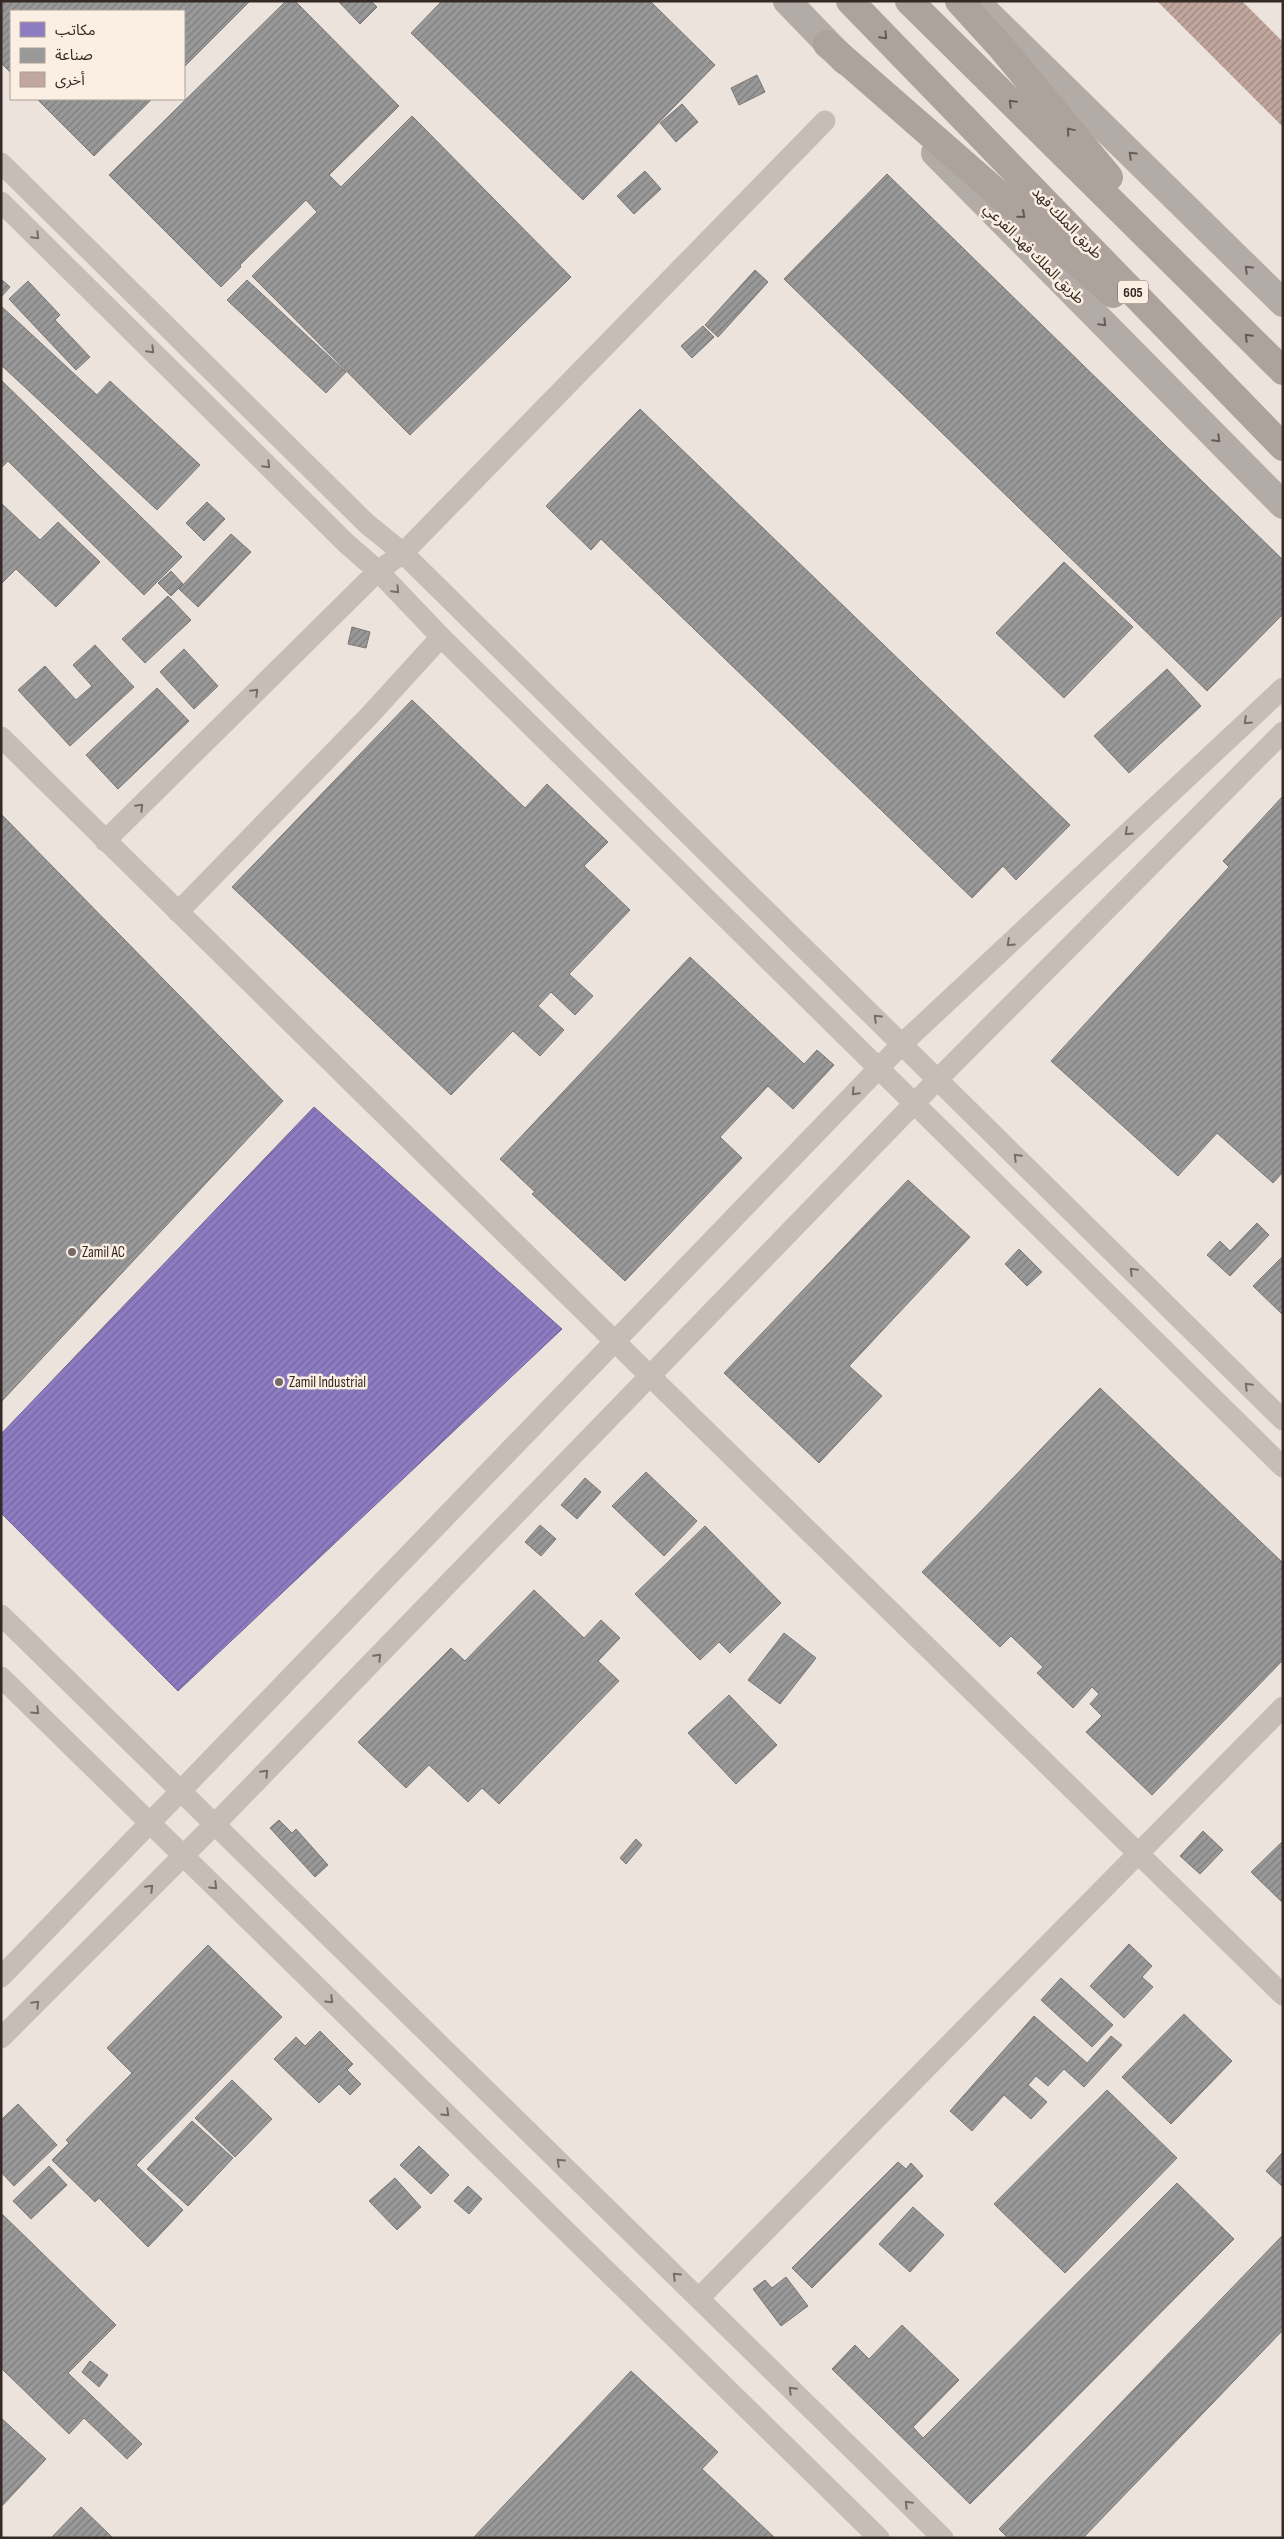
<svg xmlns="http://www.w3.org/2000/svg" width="1284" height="2539" font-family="'Sofia Sans Condensed','Noto Sans Arabic',sans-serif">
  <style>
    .offices { fill: url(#offices-hatch); stroke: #736394 }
    .industry { fill: url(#industry-hatch); stroke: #7b7776 }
    .building { fill: url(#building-hatch) }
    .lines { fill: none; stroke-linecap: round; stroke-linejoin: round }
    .minor { stroke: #c5bdb6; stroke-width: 21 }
    .major { stroke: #b3aba5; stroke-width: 28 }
    .highway { stroke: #aba39c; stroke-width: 28 }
    .oneway { stroke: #645a55 }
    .oneway2 { stroke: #675d58 }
    .oneway3 { stroke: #766c66 }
    .poi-dot { fill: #756a65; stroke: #faefe2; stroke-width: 2 }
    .labels { text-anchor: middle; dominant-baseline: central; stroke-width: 5; stroke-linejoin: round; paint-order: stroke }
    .shield { fill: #faefe2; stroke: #70645e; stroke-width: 1 }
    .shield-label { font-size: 14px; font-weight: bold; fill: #352925 }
    .street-label { font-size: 15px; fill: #352925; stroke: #faefe2 }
    .poi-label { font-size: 15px; fill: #352925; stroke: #faefe2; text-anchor: start }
  </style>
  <defs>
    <pattern id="offices-hatch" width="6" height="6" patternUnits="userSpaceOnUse" patternTransform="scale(1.25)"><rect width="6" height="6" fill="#8e7cc3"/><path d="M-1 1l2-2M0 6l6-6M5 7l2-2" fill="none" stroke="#75669e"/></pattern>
    <pattern id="industry-hatch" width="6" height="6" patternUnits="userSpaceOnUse" patternTransform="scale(1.25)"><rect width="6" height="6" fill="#999"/><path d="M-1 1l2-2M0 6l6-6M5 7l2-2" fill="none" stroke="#7e7d7d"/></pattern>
    <pattern id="building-hatch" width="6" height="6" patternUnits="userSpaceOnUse" patternTransform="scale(1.25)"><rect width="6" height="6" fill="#c1a79d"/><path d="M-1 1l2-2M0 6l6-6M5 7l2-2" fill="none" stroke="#9e8880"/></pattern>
  </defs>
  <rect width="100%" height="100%" fill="#ece4dc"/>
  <!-- offices -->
  <path class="offices" d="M314,1107L562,1329L178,1691L1,1513V1434Z"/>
  <!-- industry -->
  <g class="industry">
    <path d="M3,1H250L184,67V11H11V73L1,63Z"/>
    <path d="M286,1H295L399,106L329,175L341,187L412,116L571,277L410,435L252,276L317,212L306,200L240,265L241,267L221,287L109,175Z"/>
    <path d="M338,1H371L377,7L360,24Z"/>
    <path d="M442,1H650L715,65L583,200L411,33Z"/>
    <path d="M757,75L765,92L739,105L731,88Z"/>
    <path d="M37,99H152L94,156Z"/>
    <path d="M682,104L698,122L676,142L660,123Z"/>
    <path d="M645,171L661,189L634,214L617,196Z"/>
    <path d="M887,174L1283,560V614L1207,691L784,279Z"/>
    <path d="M755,270L768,282L718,337L705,325Z"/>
    <path d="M1,279L10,287L1,297Z"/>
    <path d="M247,280L346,372L326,393L227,300Z"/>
    <path d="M28,281L60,315L55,320L90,357L76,370L9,299Z"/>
    <path d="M1,306L97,395L110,381L200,465L157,510L1,365Z"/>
    <path d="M703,326L714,337L692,358L681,346Z"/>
    <path d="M1,380L182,557L144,595L8,461L1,468Z"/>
    <path d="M640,409L1070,825L1016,880L1003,866L972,898L601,539L591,550L546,506Z"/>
    <path d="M207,502L225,519L204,541L186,523Z"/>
    <path d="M1,503L40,540L58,522L100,562L56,607L16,569L1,584Z"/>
    <path d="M231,534L251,552L198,607L179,589Z"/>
    <path d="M1064,562L1133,627L1064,698L996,633Z"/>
    <path d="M171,571L183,584L171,596L158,583Z"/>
    <path d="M168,596L191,620L145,663L122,639Z"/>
    <path d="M352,627L370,632L366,648L348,644Z"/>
    <path d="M95,645L134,687L70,746L18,690L45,666L76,700L92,686L73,665Z"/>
    <path d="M184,649L218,686L194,709L160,672Z"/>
    <path d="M1167,669L1201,706L1129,773L1094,736Z"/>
    <path d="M157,688L189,721L118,789L86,755Z"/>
    <path d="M412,700L525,808L547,784L608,842L584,866L630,910L569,974L593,996L575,1015L551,992L538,1006L564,1030L540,1056L513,1031L451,1095L232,887Z"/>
    <path d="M1283,796V1172L1273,1183L1217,1133L1178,1176L1051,1061L1229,867L1223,861Z"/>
    <path d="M1,814L283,1101L1,1402Z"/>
    <path d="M690,957L804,1064L817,1050L834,1065L793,1109L768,1086L720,1137L742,1158L625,1281L532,1194L535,1192L500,1159Z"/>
    <path d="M908,1180L970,1237L849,1366L882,1396L819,1463L724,1373Z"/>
    <path d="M1257,1223L1269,1235L1230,1276L1207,1255L1220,1241L1230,1251Z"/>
    <path d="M1019,1249L1042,1272L1027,1286L1005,1264Z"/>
    <path d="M1283,1256V1315L1253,1286Z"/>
    <path d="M1100,1388L1283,1563V1660L1152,1795L1086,1732L1102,1716L1090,1704L1099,1694L1092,1687L1073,1708L1037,1673L1043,1667L1011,1636L1000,1647L922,1572Z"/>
    <path d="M646,1472L697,1521L664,1556L612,1506Z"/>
    <path d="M585,1478L601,1492L577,1519L561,1505Z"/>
    <path d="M540,1525L556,1539L541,1556L525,1542Z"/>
    <path d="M705,1526L781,1603L730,1653L719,1642L700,1660L635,1594Z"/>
    <path d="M534,1590L584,1638L601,1620L620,1638L598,1661L619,1681L499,1804L482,1788L468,1802L429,1765L406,1788L358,1742L451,1648L465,1661Z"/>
    <path d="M784,1633L816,1658L780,1704L748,1680Z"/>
    <path d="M729,1695L777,1745L736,1784L688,1733Z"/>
    <path d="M279,1820L292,1833L296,1829L328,1865L315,1877L270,1828Z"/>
    <path d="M1203,1831L1223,1850L1200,1874L1180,1856Z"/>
    <path d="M636,1839L642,1845L626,1864L620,1858Z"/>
    <path d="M1283,1841V1903L1251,1872Z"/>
    <path d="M1129,1944L1152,1966L1142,1977L1153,1987L1124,2018L1090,1986Z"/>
    <path d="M208,1945L282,2017L136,2165L183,2210L148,2247L99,2198L95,2202L52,2160L69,2143L66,2140L132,2073L107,2048Z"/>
    <path d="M1061,1978L1113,2025L1092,2047L1041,2000Z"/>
    <path d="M1184,2014L1232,2061L1171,2124L1122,2077Z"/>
    <path d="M1034,2016L1087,2063L1111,2036L1122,2045L1084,2087L1064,2069L1048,2086L1036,2076L1028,2085L1047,2102L1031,2119L1004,2095L972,2131L950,2111Z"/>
    <path d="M320,2031L353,2064L347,2070L361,2084L350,2095L339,2084L319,2103L274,2059L296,2037L305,2046Z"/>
    <path d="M232,2080L272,2119L235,2157L195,2118Z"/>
    <path d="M1107,2090L1177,2158L1065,2273L994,2204Z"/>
    <path d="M18,2104L57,2145L14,2186L1,2172V2120Z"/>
    <path d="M192,2121L233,2158L188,2206L147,2169Z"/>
    <path d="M419,2146L449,2175L431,2194L400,2165Z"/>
    <path d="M1282,2153L1283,2154V2187L1266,2171Z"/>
    <path d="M898,2162L906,2169L911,2163L923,2176L812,2288L792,2268Z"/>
    <path d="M49,2166L67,2185L31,2219L13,2201Z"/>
    <path d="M395,2178L421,2207L397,2230L369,2201Z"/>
    <path d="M1177,2183L1234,2239L970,2504L832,2369L855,2345L869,2359L902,2325L959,2380L913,2427L923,2438Z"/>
    <path d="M468,2186L482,2199L469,2214L454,2201Z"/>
    <path d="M913,2207L944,2235L910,2272L879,2244Z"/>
    <path d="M1,2213L116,2325L68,2373L142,2444L127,2459L84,2418L69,2434L1,2368Z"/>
    <path d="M1283,2235V2330L1083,2538H1008L999,2529Z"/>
    <path d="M786,2277L808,2306L781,2326L753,2289L765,2280L772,2288Z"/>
    <path d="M90,2361L108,2375L99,2387L82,2372Z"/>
    <path d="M631,2371L718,2452L702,2469L775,2538H473Z"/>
    <path d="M1,2418L46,2459L1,2507Z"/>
    <path d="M81,2507L113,2538H51Z"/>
  </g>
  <!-- building -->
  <path class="building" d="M1157,1H1242L1283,42V127Z"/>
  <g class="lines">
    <!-- minor -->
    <g class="minor">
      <path d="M1,163L367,524L403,553L1283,1420"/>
      <path d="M1,202L347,544L378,571L441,637L1283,1467"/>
      <path d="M1,737L651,1377L1283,1995"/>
      <path d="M105,841L378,571L403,553L825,121"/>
      <path d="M178,912L369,716L441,637"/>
      <path d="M1,1615L943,2538"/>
      <path d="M1,1677L879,2538"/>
      <path d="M1,1977L903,1043L1283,688"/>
      <path d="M1,2038L216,1823L938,1079L1283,732"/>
      <path d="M699,2298L1283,1707"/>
    </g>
    <!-- major -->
    <g class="major">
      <path d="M787,1L845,61"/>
      <path d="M975,1L1283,303"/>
      <path d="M935,153L1283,505"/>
    </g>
    <!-- highway -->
    <g class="highway">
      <path d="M850,1L1283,447"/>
      <path d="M909,1L1283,371"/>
      <path d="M959,1L1000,46L1109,177"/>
      <path d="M827,44L1113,294"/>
    </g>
  </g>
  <!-- one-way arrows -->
  <defs><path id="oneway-chevron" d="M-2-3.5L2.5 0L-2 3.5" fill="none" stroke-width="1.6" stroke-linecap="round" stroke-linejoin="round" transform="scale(1.25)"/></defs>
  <g class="oneway">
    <use href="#oneway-chevron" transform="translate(884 36) rotate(46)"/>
    <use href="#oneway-chevron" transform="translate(1012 103) rotate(-135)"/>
    <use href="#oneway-chevron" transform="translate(1070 131) rotate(-130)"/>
    <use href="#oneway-chevron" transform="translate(1022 215) rotate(41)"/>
    <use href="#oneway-chevron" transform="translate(1248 337) rotate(-135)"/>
  </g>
  <g class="oneway2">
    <use href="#oneway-chevron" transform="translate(1132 155) rotate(-136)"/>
    <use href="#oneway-chevron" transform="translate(1248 269) rotate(-136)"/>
    <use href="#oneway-chevron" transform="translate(1103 323) rotate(45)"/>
    <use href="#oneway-chevron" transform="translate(1217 439) rotate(45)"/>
  </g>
  <g class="oneway3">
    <use href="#oneway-chevron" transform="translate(36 236) rotate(45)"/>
    <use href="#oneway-chevron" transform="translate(151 350) rotate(45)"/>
    <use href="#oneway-chevron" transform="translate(267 465) rotate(45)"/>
    <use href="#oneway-chevron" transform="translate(396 590) rotate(46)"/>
    <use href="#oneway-chevron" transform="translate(255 692) rotate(-45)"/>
    <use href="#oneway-chevron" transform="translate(1247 721) rotate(137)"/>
    <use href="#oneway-chevron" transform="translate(140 807) rotate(-45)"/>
    <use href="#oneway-chevron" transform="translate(1128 832) rotate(137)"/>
    <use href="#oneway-chevron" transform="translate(1010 943) rotate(137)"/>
    <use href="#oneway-chevron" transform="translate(877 1018) rotate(-136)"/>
    <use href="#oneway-chevron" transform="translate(855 1092) rotate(134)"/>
    <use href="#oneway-chevron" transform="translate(1017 1157) rotate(-135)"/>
    <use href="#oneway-chevron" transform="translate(1133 1271) rotate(-135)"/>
    <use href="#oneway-chevron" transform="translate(1248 1386) rotate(-135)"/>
    <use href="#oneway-chevron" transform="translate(378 1657) rotate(-46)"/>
    <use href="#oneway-chevron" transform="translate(36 1711) rotate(44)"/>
    <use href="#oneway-chevron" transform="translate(265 1773) rotate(-46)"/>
    <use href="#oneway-chevron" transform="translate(214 1886) rotate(44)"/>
    <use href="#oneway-chevron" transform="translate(150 1888) rotate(-45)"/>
    <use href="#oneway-chevron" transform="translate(330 2000) rotate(44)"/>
    <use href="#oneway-chevron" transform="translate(36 2004) rotate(-45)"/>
    <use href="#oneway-chevron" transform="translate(446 2113) rotate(44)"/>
    <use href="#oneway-chevron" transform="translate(560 2162) rotate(-136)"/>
    <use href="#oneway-chevron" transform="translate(676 2276) rotate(-136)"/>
    <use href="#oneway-chevron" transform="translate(792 2390) rotate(-135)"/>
    <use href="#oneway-chevron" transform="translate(908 2504) rotate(-135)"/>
  </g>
  <!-- markers -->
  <g class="poi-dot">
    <circle cx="72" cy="1252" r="5"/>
    <circle cx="279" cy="1382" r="5"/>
  </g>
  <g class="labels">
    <!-- shield labels -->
    <rect class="shield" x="1118" y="280.5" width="30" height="23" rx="4"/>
    <g class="shield-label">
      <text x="1133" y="292">605</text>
    </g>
    <!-- street labels -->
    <g class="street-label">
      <text transform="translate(1067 223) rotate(46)">طريق الملك فهد</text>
      <text transform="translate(1034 254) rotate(45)">طريق الملك فهد الفرعي</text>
    </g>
    <!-- poi labels -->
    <g class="poi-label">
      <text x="82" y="1252">Zamil AC</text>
      <text x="289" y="1382">Zamil Industrial</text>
    </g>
  </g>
  <!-- border -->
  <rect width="1284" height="2539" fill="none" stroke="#352925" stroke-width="5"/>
  <!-- legend -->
  <rect x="10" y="10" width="175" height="90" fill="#faefe2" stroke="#aba096"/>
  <rect x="20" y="22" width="25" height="15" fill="#8e7cc3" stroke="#aba096"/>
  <text x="55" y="35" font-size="15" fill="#352925">مكاتب</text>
  <rect x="20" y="48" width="25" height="15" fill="#999999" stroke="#aba096"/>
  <text x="55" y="60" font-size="15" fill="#352925">صناعة</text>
  <rect x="20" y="72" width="25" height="15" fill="#c1a79d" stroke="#aba096"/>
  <text x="55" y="85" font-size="15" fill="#352925">أخرى</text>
</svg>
